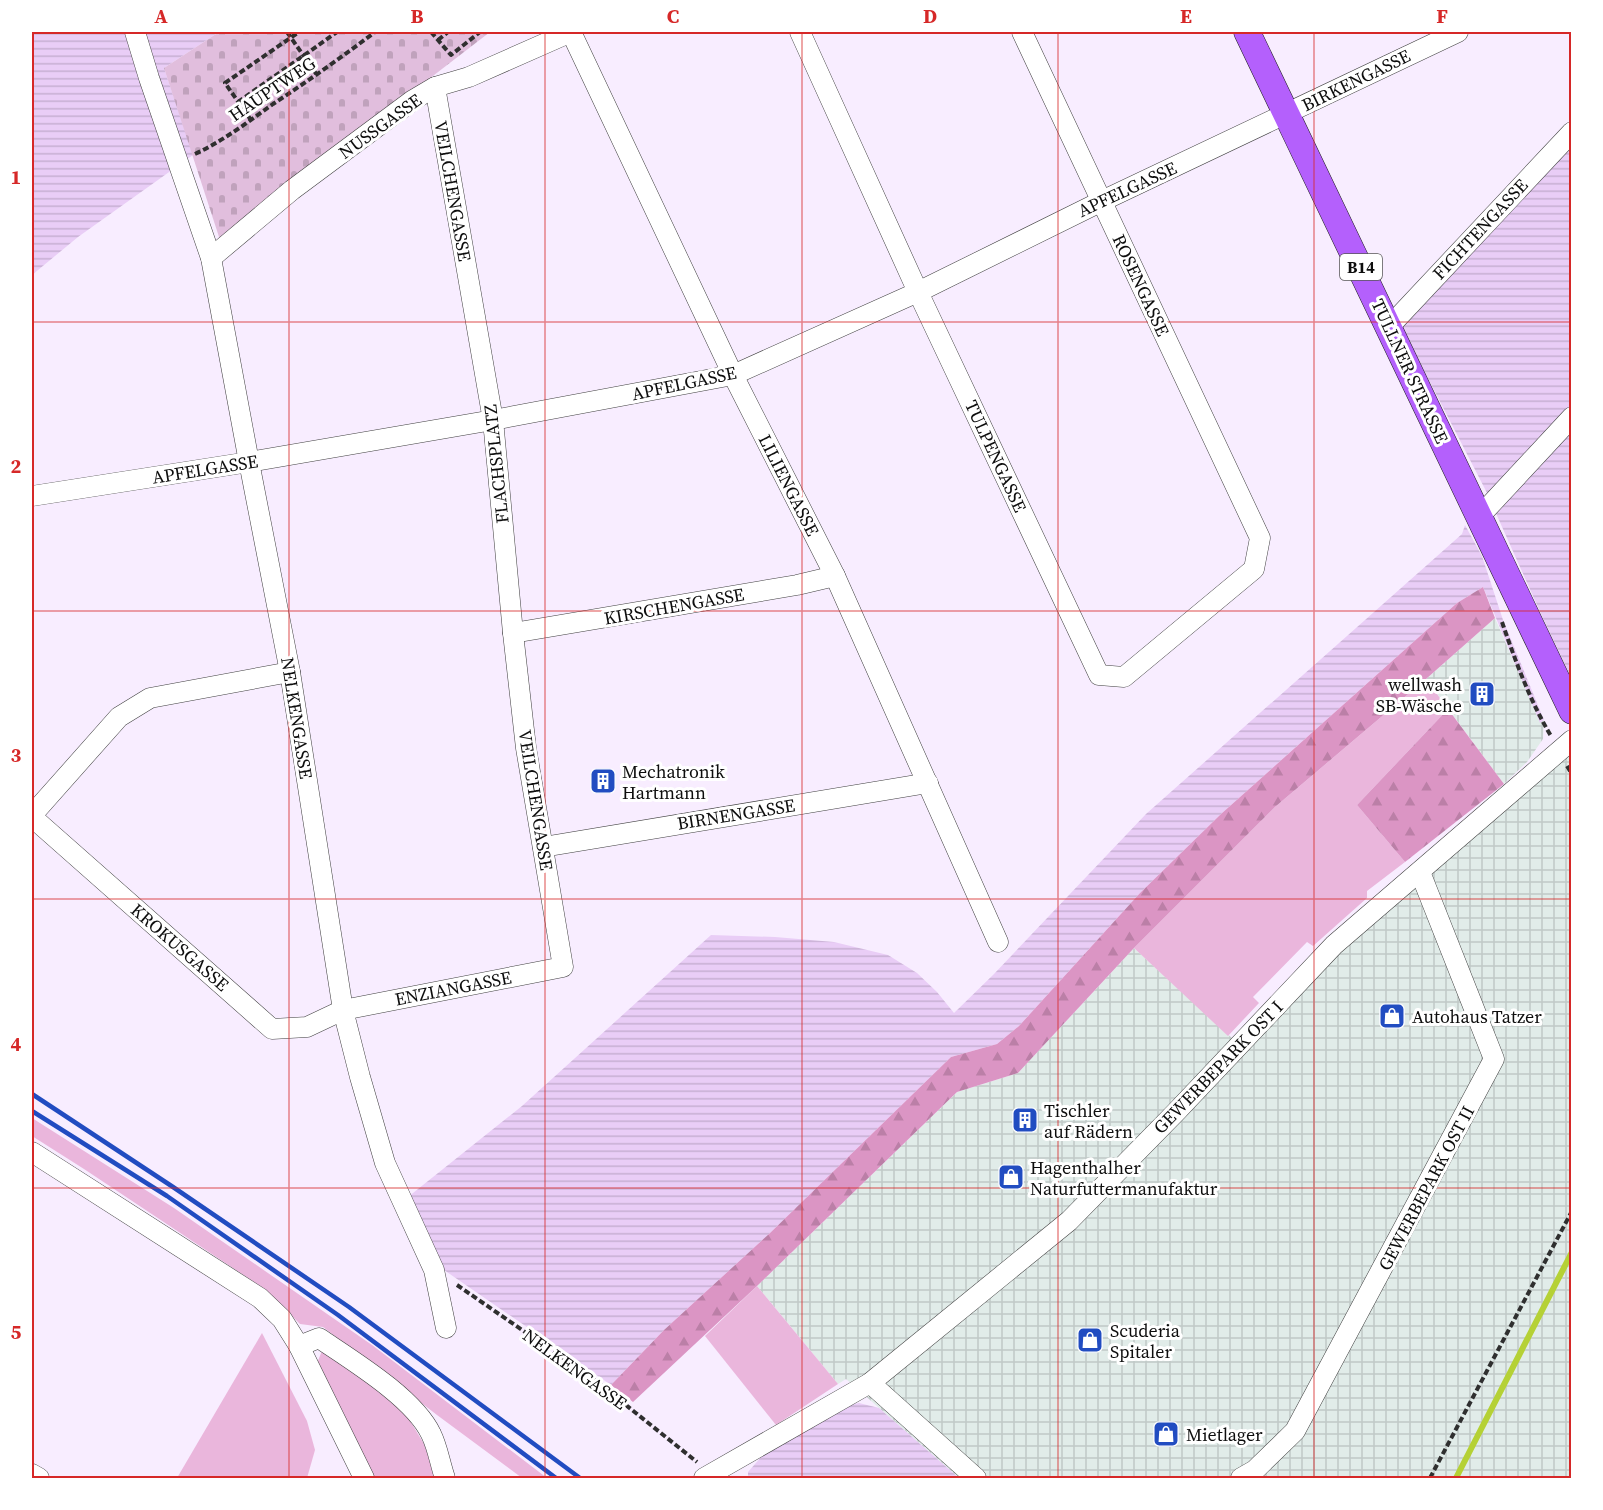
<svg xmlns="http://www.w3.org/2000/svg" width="1603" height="1510" font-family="'Source Serif 4',serif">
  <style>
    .industrial { fill: url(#industrial-grid) }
    .farmland { fill: url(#farmland-rules) }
    .green { fill: #eab6dc }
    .forest { fill: url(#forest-firs) }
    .cemetery { fill: url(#cemetery-stones) }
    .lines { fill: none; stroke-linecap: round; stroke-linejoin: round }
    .stream { stroke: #b5d135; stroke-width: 6 }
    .minor-casing { stroke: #404040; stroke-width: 21 }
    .major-casing { stroke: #1e1e1e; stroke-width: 27 }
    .path { stroke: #2f2f2f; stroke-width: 4; stroke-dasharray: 6 3; stroke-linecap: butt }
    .minor { stroke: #fff; stroke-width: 20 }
    .major { stroke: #b460fc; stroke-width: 26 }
    .rail { stroke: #214cc1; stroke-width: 4.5 }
    .grid { fill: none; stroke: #d62828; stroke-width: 1.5; stroke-opacity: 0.55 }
    .labels { text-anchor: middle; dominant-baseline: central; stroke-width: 6; stroke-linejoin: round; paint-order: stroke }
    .shield { fill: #fff; stroke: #565656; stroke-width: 1.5 }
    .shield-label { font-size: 16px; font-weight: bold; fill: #0d0d0d }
    .street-label { font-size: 18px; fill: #0d0d0d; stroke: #fff }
    .poi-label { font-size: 18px; fill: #0d0d0d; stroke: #fff; text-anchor: start }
    .neatline { fill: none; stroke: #d62828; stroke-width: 2 }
    .grid-label { font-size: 20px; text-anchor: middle; font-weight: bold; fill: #d62828 }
  </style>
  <defs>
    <pattern id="industrial-grid" width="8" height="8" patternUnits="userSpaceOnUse" patternTransform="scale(1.5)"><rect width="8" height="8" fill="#e1ece9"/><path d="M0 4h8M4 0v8" fill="none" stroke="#c0c9c7"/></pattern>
    <pattern id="farmland-rules" width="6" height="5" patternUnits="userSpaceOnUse" patternTransform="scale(1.5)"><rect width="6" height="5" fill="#e9cdf6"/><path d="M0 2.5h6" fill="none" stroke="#c7afd2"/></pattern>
    <pattern id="forest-firs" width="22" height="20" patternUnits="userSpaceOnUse" patternTransform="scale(1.5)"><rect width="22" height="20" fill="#db95c4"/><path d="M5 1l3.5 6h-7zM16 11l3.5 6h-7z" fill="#bb7fa7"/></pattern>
    <pattern id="cemetery-stones" width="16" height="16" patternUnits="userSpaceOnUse" patternTransform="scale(1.5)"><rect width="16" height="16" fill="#e1bedd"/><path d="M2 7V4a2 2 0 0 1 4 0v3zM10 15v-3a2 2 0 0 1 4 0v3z" fill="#c0a2bc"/></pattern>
  </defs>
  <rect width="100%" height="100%" fill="#f8edff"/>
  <!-- industrial -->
  <g class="industrial">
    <path d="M1495,618L1540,722L1544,720L1543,739L1527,762L1504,784L1426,679Z"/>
    <path d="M1572,744L1571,1478H959L846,1379L838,1384L757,1286L957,1092L1018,1073L1134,948L1233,1039Z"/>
  </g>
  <!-- farmland -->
  <g class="farmland">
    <path d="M32,32H219L164,68L193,155L78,237L32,275Z"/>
    <path d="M1571,145V677L1541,614L1486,491L1401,326Z"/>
    <path d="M1465,525L1482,556L1503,620L1544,720L1540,723L1483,587L1457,603L1221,814L1140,893L1019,1026L997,1044L951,1057L770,1233L664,1330L611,1385L444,1270L408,1197L522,1106L711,935L775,937L834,942L888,955L917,973L937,992L954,1013L994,974L1146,814L1462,534Z"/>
    <path d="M859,1403L879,1408L959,1478H748V1472L762,1456L846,1406Z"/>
  </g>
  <!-- green -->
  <g class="green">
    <path d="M1426,679L1448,709L1357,805L1405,862L1367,891V898L1313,946L1307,942L1253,997L1259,1003L1228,1036L1134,948L1275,807Z"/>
    <path d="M32,1118L174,1208L372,1345L547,1478H522L437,1415L323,1327L300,1324L266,1290L84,1169L32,1136Z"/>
    <path d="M757,1286L838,1384L776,1425L705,1336Z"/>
    <path d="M262,1333L307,1421L315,1450L307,1478H177Z"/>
    <path d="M322,1351L372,1384L406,1414L424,1444L436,1478H375L368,1467L317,1363Z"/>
  </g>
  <!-- forest -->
  <g class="forest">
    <path d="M1483,587L1495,618L1426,679L1275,807L1134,948L1018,1073L957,1092L757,1286L633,1402L611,1385L664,1330L770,1233L951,1057L997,1044L1019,1026L1140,893L1221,814L1457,603Z"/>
    <path d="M1448,709L1504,784L1405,862L1357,805Z"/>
  </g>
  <!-- cemetery -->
  <path class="cemetery" d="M219,32H490L220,240L164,68Z"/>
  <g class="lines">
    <!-- stream -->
    <path class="stream" d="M1456,1478L1572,1252"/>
    <!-- minor casing -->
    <g class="minor-casing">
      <g id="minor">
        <path d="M135,32L149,78L211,258L249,462L290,672L343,1010L360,1077L385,1163L434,1270L446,1328"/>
        <path d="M571,32L733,375L835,576L998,942"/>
        <path d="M800,32L918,292L1099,675L1124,677L1254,569L1260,538L1022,32"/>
        <path d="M211,258L292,190L413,100L435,87L469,77L571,32"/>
        <path d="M1389,327L1572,132"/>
        <path d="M32,496L249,462L493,420L733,375L918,292L1102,201L1458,32"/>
        <path d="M1479,517L1572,417"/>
        <path d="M513,633L797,585L835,576"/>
        <path d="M32,815L119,717L150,698L290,672"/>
        <path d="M32,817L272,1029L307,1027L343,1010L563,967L526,748L513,633L493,420L435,87"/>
        <path d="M543,847L928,783"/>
        <path d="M32,1152L260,1298L282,1319L299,1346L364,1478"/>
        <path d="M299,1346L319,1338C353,1361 414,1398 431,1434C438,1448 440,1464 445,1478"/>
        <path d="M870,1383L976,1478"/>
        <path d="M32,1474L39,1478"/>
        <path d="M704,1478L870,1383L1069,1221L1177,1111L1334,945L1572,740"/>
        <path d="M1241,1478L1255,1470L1295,1431L1494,1059L1420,872"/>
      </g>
    </g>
    <!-- major casing -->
    <g class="major-casing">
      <path id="major" d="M1247,32L1572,711"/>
    </g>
    <!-- path -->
    <g class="path">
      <path d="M287,32L317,75"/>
      <path d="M431,32L451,55L480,32"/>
      <path d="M438,40L448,32"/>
      <path d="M238,102L337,32"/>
      <path d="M251,120L225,83L299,32"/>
      <path d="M195,154C223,141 248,122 273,104C308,81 342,57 375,32"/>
      <path d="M1502,622C1515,660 1530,701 1551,736"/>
      <path d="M1567,766L1572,774"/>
      <path d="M457,1285L596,1381L697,1462"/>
      <path d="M1430,1478L1572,1211"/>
    </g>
    <!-- minor -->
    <use href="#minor" class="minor"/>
    <!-- major -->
    <use href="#major" class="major"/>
    <!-- rail -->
    <g class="rail">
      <path d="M32,1094L173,1187L349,1307L580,1478"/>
      <path d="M32,1111L167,1196L338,1315L556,1478"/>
    </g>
  </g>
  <!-- grid -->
  <path class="grid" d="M289,32V1478M545,32V1478M802,32V1478M1058,32V1478M1314,32V1478M32,322H1572M32,611H1572M32,899H1572M32,1188H1572"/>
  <!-- icons -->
  <defs>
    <g id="building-square" transform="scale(1.35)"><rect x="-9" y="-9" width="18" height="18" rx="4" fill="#214cc1" stroke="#fff"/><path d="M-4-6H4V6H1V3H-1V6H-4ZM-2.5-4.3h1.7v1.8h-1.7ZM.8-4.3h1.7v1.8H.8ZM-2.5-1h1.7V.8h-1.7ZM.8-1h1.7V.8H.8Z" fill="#fff"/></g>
    <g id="shop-square" transform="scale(1.35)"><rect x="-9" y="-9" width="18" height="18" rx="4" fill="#214cc1" stroke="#fff"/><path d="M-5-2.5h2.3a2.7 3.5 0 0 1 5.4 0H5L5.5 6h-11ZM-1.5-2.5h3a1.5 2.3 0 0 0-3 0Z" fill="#fff"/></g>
  </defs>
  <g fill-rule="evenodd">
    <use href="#building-square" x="1482" y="694"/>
    <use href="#building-square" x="603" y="781"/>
    <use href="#shop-square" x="1392" y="1016"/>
    <use href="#building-square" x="1025" y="1120"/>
    <use href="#shop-square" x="1011" y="1177"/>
    <use href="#shop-square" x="1090" y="1340"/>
    <use href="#shop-square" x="1166" y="1434"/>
  </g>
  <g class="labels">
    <!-- shield labels -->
    <rect class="shield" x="1340" y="254" width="42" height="26" rx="4.5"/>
    <g class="shield-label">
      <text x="1361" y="267">B14</text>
    </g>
    <!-- street labels -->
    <g class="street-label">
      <text transform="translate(1356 80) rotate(-26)">BIRKENGASSE</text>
      <text transform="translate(272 89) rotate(-34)">HAUPTWEG</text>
      <text transform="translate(380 126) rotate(-36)">NUSSGASSE</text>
      <text transform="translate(1127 189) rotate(-25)">APFELGASSE</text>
      <text transform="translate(453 191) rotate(80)">VEILCHENGASSE</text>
      <text transform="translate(1480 229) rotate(-47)">FICHTENGASSE</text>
      <text transform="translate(1141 285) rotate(65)">ROSENGASSE</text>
      <text transform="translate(1410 371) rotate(65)">TULLNER STRASSE</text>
      <text transform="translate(684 383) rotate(-12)">APFELGASSE</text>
      <text transform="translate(996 456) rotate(65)">TULPENGASSE</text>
      <text transform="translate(496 464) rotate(-96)">FLACHSPLATZ</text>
      <text transform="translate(205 469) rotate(-9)">APFELGASSE</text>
      <text transform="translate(789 485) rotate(63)">LILIENGASSE</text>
      <text transform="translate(674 606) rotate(-10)">KIRSCHENGASSE</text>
      <text transform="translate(297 718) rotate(81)">NELKENGASSE</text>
      <text transform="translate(536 800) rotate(81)">VEILCHENGASSE</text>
      <text transform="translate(736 814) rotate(-9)">BIRNENGASSE</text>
      <text transform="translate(180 947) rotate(41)">KROKUSGASSE</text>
      <text transform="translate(453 988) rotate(-11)">ENZIANGASSE</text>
      <text transform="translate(1218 1067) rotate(-46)">GEWERBEPARK OST I</text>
      <text transform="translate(1426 1188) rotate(-62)">GEWERBEPARK OST II</text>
      <text transform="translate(575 1369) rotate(36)">NELKENGASSE</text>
    </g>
    <!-- poi labels -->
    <g class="poi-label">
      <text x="1462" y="684" text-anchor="end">wellwash<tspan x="1462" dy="21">SB-Wäsche</tspan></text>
      <text x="622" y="771">Mechatronik<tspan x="622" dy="21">Hartmann</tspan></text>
      <text x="1412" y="1016">Autohaus Tatzer</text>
      <text x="1044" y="1110">Tischler<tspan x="1044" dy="21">auf Rädern</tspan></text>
      <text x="1030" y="1167">Hagenthalher<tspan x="1030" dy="21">Naturfuttermanufaktur</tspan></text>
      <text x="1110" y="1330">Scuderia<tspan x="1110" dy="21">Spitaler</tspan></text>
      <text x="1186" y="1434">Mietlager</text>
    </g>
  </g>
  <!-- border -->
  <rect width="1603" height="1510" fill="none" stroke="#ffffff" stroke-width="66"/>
  <rect x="33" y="33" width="1537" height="1444" class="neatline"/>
  <g class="grid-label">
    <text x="161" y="23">A</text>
    <text x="417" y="23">B</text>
    <text x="673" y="23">C</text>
    <text x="930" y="23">D</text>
    <text x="1186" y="23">E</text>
    <text x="1442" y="23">F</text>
    <text x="16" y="184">1</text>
    <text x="16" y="473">2</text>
    <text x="16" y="762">3</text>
    <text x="16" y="1051">4</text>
    <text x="16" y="1339">5</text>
  </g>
</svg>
